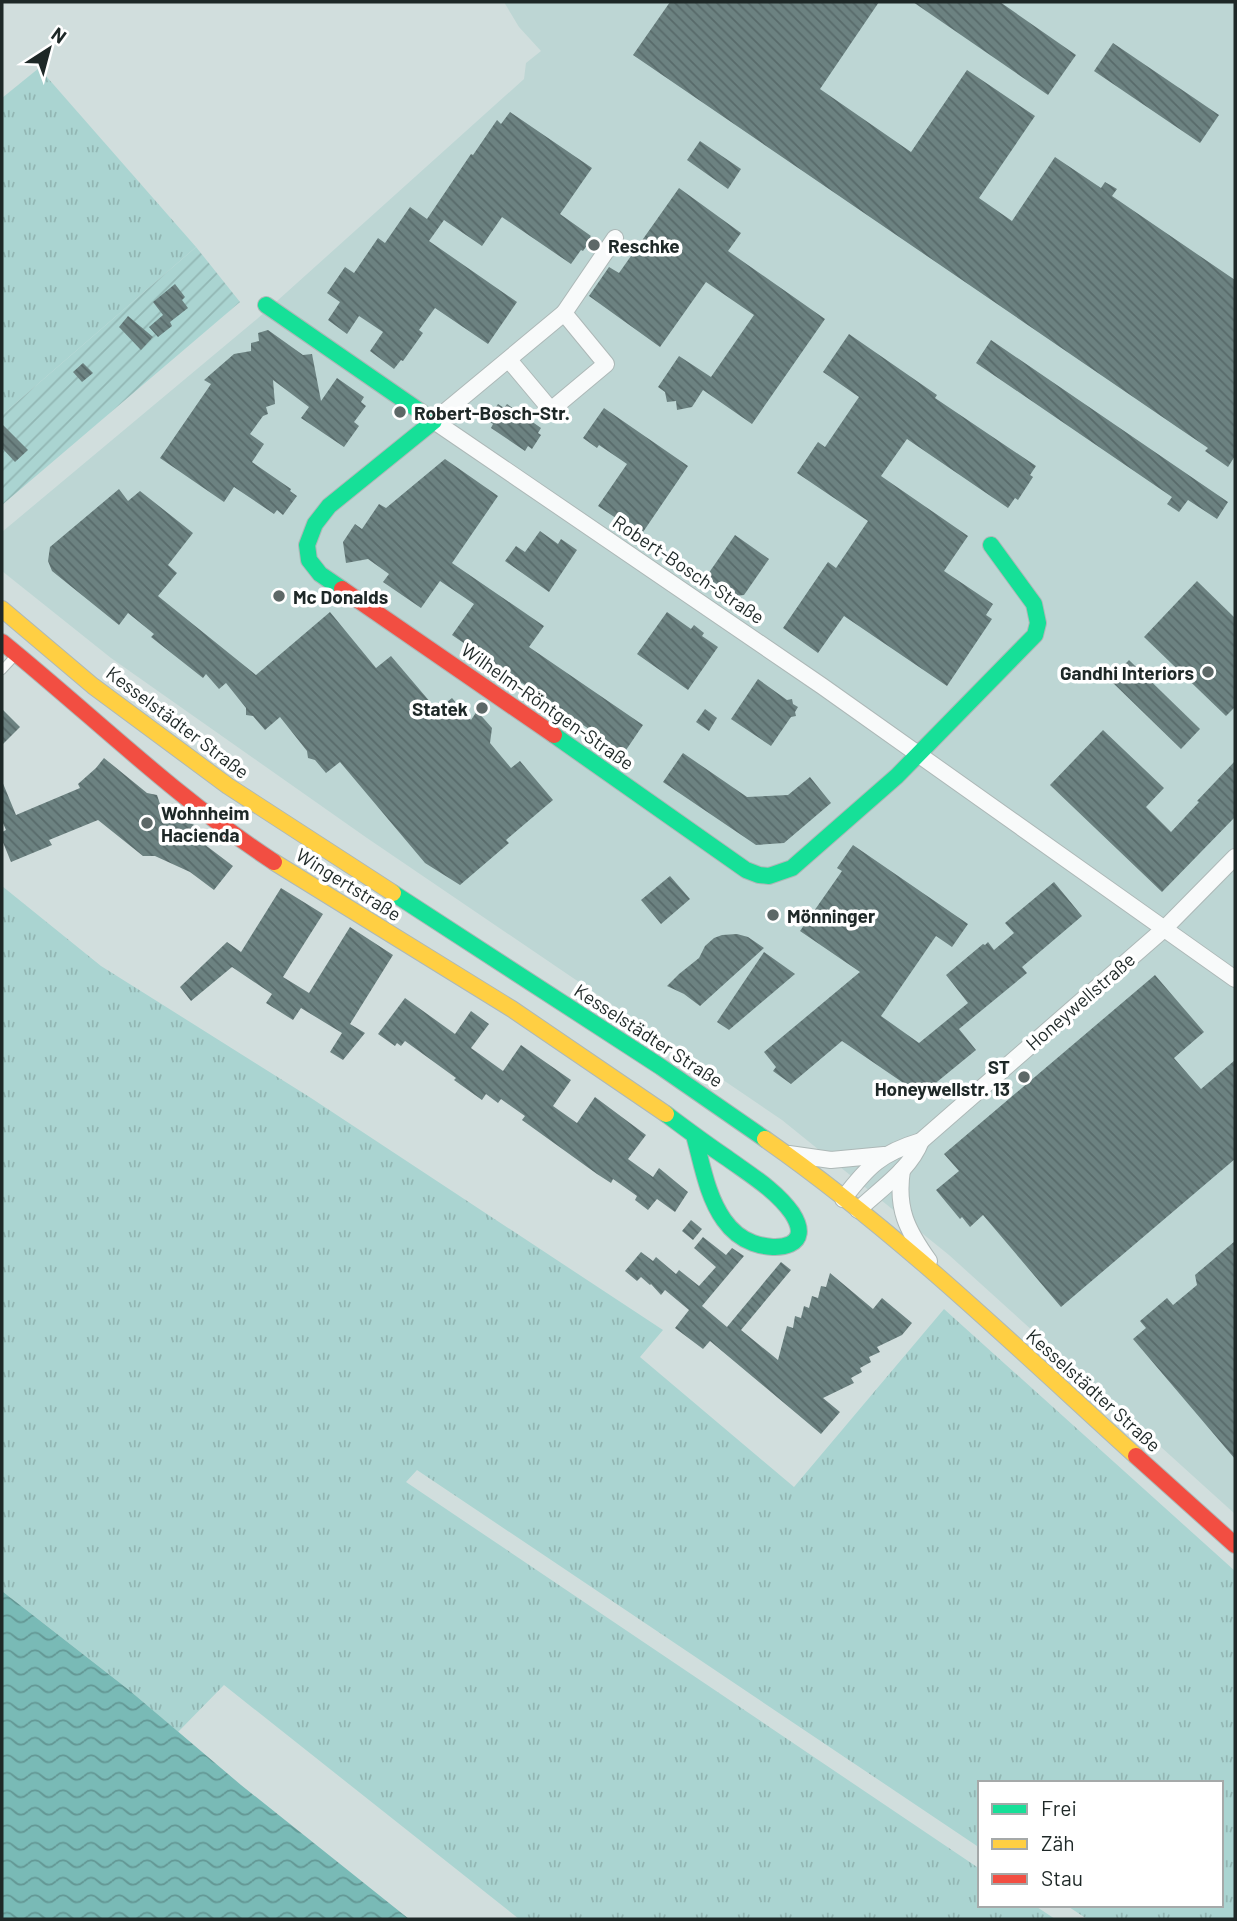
<svg xmlns="http://www.w3.org/2000/svg" width="1237" height="1921" font-family="Barlow,sans-serif">
  <style>
    .built { fill: #bdd6d4 }
    .grass { fill: url(#grass-tufts) }
    .garden { fill: url(#garden-furrows) }
    .water { fill: url(#water-waves) }
    .building { fill: url(#building-back-hatch) }
    .lines { fill: none; stroke-linecap: round; stroke-linejoin: round }
    .lane-casing { stroke: #adb8b7; stroke-width: 10 }
    .street-casing { stroke: #adb8b7; stroke-width: 18 }
    .fast-casing { stroke: #adb8b7; stroke-width: 18 }
    .slow-casing { stroke: #adb8b7; stroke-width: 18 }
    .jam-casing { stroke: #adb8b7; stroke-width: 18 }
    .lane { stroke: #f8fafa; stroke-width: 8 }
    .street { stroke: #f8fafa; stroke-width: 16 }
    .fast { stroke: #16e098; stroke-width: 16 }
    .slow { stroke: #ffcf43; stroke-width: 16 }
    .jam { stroke: #f24e42; stroke-width: 16 }
    .poi-dot { fill: #5d6867; stroke: #fff; stroke-width: 2.5 }
    .labels { text-anchor: middle; dominant-baseline: central; stroke-width: 7; stroke-linejoin: round; paint-order: stroke }
    .poi-label { font-size: 19px; font-weight: bold; fill: #1e2827; stroke: #fff; text-anchor: start }
    .street-label { font-size: 19px; fill: #1e2827; stroke: #fff }
  </style>
  <defs>
    <pattern id="grass-tufts" width="24" height="20" patternUnits="userSpaceOnUse" patternTransform="scale(1.75)"><rect width="24" height="20" fill="#aad4d1"/><path d="M3 7l-1-3M5 7V3M7 7l1-3M15 17l-1-3M17 17v-4M19 17l1-3" fill="none" stroke="#92b6b3"/></pattern>
    <pattern id="garden-furrows" width="10" height="10" patternUnits="userSpaceOnUse" patternTransform="scale(1.75)"><rect width="10" height="10" fill="#aad4d1"/><path d="M-1 1l2-2M0 10L10 0M9 11l2-2" fill="none" stroke="#92b6b3"/></pattern>
    <pattern id="water-waves" width="16" height="10" patternUnits="userSpaceOnUse" patternTransform="scale(1.75)"><rect width="16" height="10" fill="#79bab6"/><path d="M0 5q4-4 8 0t8 0" fill="none" stroke="#639794"/></pattern>
    <pattern id="building-back-hatch" width="6" height="6" patternUnits="userSpaceOnUse" patternTransform="scale(1.75)"><rect width="6" height="6" fill="#6c8281"/><path d="M-1 5l2 2M0 0l6 6M5-1l2 2" fill="none" stroke="#586a6a"/></pattern>
  </defs>
  <rect width="100%" height="100%" fill="#d1dedd"/>
  <!-- built -->
  <path class="built" d="M504,2L1235,3V1514L949,1255L782,1120L367,838L111,658L2,571V532L257,319L524,79L526,63L541,51L519,27Z"/>
  <!-- grass -->
  <g class="grass">
    <path d="M39,68L196,247L2,415V98Z"/>
    <path d="M2,886L101,966L311,1098L663,1330L640,1357L794,1487L944,1309L1235,1571V1919H1087L1066,1905H1221V1783H980V1848L417,1470L406,1482L980,1869V1905H1034L1055,1919H519L224,1685L178,1732L129,1690L2,1591Z"/>
  </g>
  <!-- garden -->
  <path class="garden" d="M196,247L240,302L2,505V415Z"/>
  <!-- water -->
  <path class="water" d="M2,1591L129,1690L241,1785L409,1919H2Z"/>
  <!-- building -->
  <g class="building">
    <path d="M670,2H879L820,89L911,152L967,70L1035,116L979,198L1012,221L1055,157L1101,188L1105,182L1117,189L1112,196L1235,280V456L1228,467L1205,451L1208,448L1177,427L633,55Z"/>
    <path d="M913,2H1000L1076,55L1048,95Z"/>
    <path d="M1113,43L1219,115L1200,143L1094,71Z"/>
    <path d="M510,112L592,168L560,214L591,236L590,237L592,238L583,251L581,250L571,264L502,217L482,246L444,220L429,241L517,302L488,344L435,308L419,330L423,333L403,361L401,360L394,369L370,351L383,332L359,316L347,334L328,320L340,302L327,293L345,267L354,273L378,238L385,243L410,207L427,219L471,154L473,155L497,120L501,124Z"/>
    <path d="M700,141L741,169L728,189L687,160Z"/>
    <path d="M679,188L741,233L728,251L825,319L752,424L703,390L692,407L677,410L676,401L667,402L665,392L658,387L679,356L711,377L754,315L706,282L660,347L589,296L609,267L619,273Z"/>
    <path d="M175,284L185,297L182,300L188,308L170,322L172,326L158,337L149,327L163,315L153,302Z"/>
    <path d="M128,316L153,337L141,350L119,327Z"/>
    <path d="M268,330L303,355L312,354L321,401L337,378L364,397L361,402L366,406L354,422L359,426L344,447L301,418L309,407L273,380L275,404L266,407L268,414L263,416L250,434L264,444L252,462L291,489L290,491L297,496L283,515L277,510L274,514L234,487L224,502L160,458L211,384L204,380L234,354L251,351V343L259,341L258,333Z"/>
    <path d="M849,334L937,395L935,398L1036,466L1030,475L1033,477L1018,500L1015,498L1008,508L907,439L881,476L968,536L944,571L993,604L986,615L992,619L947,686L844,616L818,653L783,628L828,562L836,568L868,521L797,473L818,442L825,447L859,397L823,372Z"/>
    <path d="M991,340L1228,502L1217,519L1188,500L1179,512L1167,504L1172,497L976,363Z"/>
    <path d="M83,363L93,373L82,382L73,372Z"/>
    <path d="M498,404L504,408L507,404L541,428L538,433L541,435L532,449L528,446L525,451L491,428L493,424L487,420Z"/>
    <path d="M604,408L688,466L641,535L598,506L627,464L599,445L597,448L583,438Z"/>
    <path d="M2,424L28,450L15,462L2,448Z"/>
    <path d="M445,459L498,496L452,563L544,626L529,647L643,725L624,753L452,635L474,604L440,581L421,608L383,582L389,574L368,559L346,563L343,542L355,524L362,529L379,504L386,508Z"/>
    <path d="M119,489L128,501L140,491L193,533L168,565L177,573L158,596L256,675L330,612L376,668L391,656L437,710L452,698L471,720L477,711L492,728L490,743L511,768L520,761L553,800L506,840L509,843L460,885L425,863L340,762L326,773L315,760L308,758L307,751L280,717L265,730L253,716L246,715V708L226,683L219,689L206,674L203,678L151,637L154,634L128,613L119,625L52,571L48,561L50,547Z"/>
    <path d="M540,531L558,544L561,539L577,550L549,592L505,561L516,546L525,552Z"/>
    <path d="M735,535L769,559L744,595L735,596L706,577Z"/>
    <path d="M1197,581L1235,618V707L1226,716L1144,637Z"/>
    <path d="M667,612L691,629L694,625L704,633L702,636L718,647L688,690L637,654Z"/>
    <path d="M1129,660L1200,729L1181,749L1110,680Z"/>
    <path d="M758,679L787,700L792,699L793,704L798,707L795,712L796,716L791,717L771,746L731,719Z"/>
    <path d="M2,709L20,727L2,745Z"/>
    <path d="M705,709L717,718L709,731L696,722Z"/>
    <path d="M1103,730L1164,788L1146,807L1171,832L1199,802L1197,801L1235,761V817L1162,892L1050,785Z"/>
    <path d="M683,753L747,797L788,795L810,777L831,803L784,843L756,845L663,782Z"/>
    <path d="M104,758L147,793L157,795L161,807L171,808L185,821L199,827L196,838L233,866L214,890L190,872L155,856H143L98,820L49,840L52,845L11,862L2,840V832L6,830L2,821V781L16,815L80,788L78,784L96,768Z"/>
    <path d="M853,845L968,924L952,947L936,936L881,1016L919,1043L968,1003L946,975L983,944L985,945L988,942L994,950L1014,933L1005,923L1054,882L1082,916L1022,967L1027,973L959,1029L976,1050L921,1095L842,1041L791,1084L773,1071L776,1067L764,1052L860,972L800,931L842,871L837,868Z"/>
    <path d="M670,876L690,899L661,924L641,900Z"/>
    <path d="M281,888L323,914L283,977L309,993L350,927L393,955L350,1024L365,1033L343,1060L330,1052L342,1033L301,1008L293,1020L266,1003L272,994L232,967L191,1001L180,987L227,942L241,952Z"/>
    <path d="M737,934L748,937L764,948L700,1006L684,994L667,986L679,974L699,958L705,946L714,938L722,935Z"/>
    <path d="M764,952L795,974L729,1030L717,1022Z"/>
    <path d="M1155,975L1204,1032L1174,1058L1201,1089L1235,1060V1159L1061,1307L983,1215L970,1227L962,1217L960,1219L936,1190L959,1171L944,1154Z"/>
    <path d="M405,998L455,1034L471,1011L489,1024L471,1048L503,1071L521,1045L571,1080L553,1106L577,1123L595,1097L646,1135L628,1159L653,1177L659,1168L688,1192L675,1212L657,1199L648,1210L635,1200L637,1196L613,1179L611,1183L597,1174L522,1120L525,1116L501,1099L498,1103L486,1094L482,1100L454,1080L456,1078L405,1041L401,1046L397,1043L395,1046L378,1034Z"/>
    <path d="M691,1220L702,1229L693,1240L682,1231Z"/>
    <path d="M703,1237L726,1255L732,1248L744,1256L702,1306L727,1327L781,1262L791,1270L741,1330L778,1360L787,1326L793,1328L795,1316L801,1318L804,1306L809,1308L812,1296L818,1298L821,1286L826,1287L830,1273L873,1309L882,1298L912,1323L902,1335L877,1347L880,1352L869,1357L871,1362L860,1368L862,1372L851,1378L854,1383L823,1398L840,1412L821,1434L710,1341L703,1349L675,1328L689,1310L665,1290L661,1295L651,1284L650,1285L641,1277L637,1281L625,1271L641,1252L653,1261L656,1257L676,1274L679,1270L699,1286L716,1267L694,1248Z"/>
    <path d="M1235,1241V1459L1133,1339L1146,1328L1140,1321L1167,1298L1173,1305L1197,1285L1195,1275Z"/>
  </g>
  <g class="lines">
    <!-- lane casing -->
    <g class="lane-casing">
      <path id="lane" d="M2,670L15,656"/>
    </g>
    <!-- street casing -->
    <g class="street-casing">
      <g id="street">
        <path d="M564,313L615,238"/>
        <path d="M509,360L551,410L606,364L564,313L434,421L822,686L1235,979"/>
        <path d="M789,1154L831,1160L884,1155"/>
        <path d="M902,1170C896,1209 907,1230 929,1261"/>
        <path d="M843,1199C868,1166 881,1153 921,1141L1164,929L1235,857"/>
        <path d="M858,1210C880,1189 910,1170 921,1141"/>
      </g>
    </g>
    <!-- fast casing -->
    <g class="fast-casing">
      <g id="fast">
        <path d="M266,305L434,421L329,506L315,524L307,545L309,560L320,574L342,589"/>
        <path d="M554,735L746,870L759,875L769,876L792,868L897,776L1035,635L1038,623L1034,604L991,545"/>
        <path d="M393,893L661,1067L765,1139"/>
        <path d="M666,1114C686,1129 706,1144 727,1158C749,1174 776,1190 792,1213C814,1247 778,1252 753,1243C742,1239 731,1230 724,1220C707,1196 702,1164 694,1135"/>
      </g>
    </g>
    <!-- slow casing -->
    <g class="slow-casing">
      <g id="slow">
        <path d="M2,609L93,686L228,786L393,893"/>
        <path d="M274,862L512,1009L666,1114"/>
        <path d="M765,1139C898,1232 1016,1347 1136,1456"/>
      </g>
    </g>
    <!-- jam casing -->
    <g class="jam-casing">
      <g id="jam">
        <path d="M342,589L554,735"/>
        <path d="M2,642C93,716 176,798 274,862"/>
        <path d="M1136,1456L1235,1545"/>
      </g>
    </g>
    <!-- lane -->
    <use href="#lane" class="lane"/>
    <!-- street -->
    <use href="#street" class="street"/>
    <!-- fast -->
    <use href="#fast" class="fast"/>
    <!-- slow -->
    <use href="#slow" class="slow"/>
    <!-- jam -->
    <use href="#jam" class="jam"/>
  </g>
  <!-- markers -->
  <g class="poi-dot">
    <circle cx="594" cy="245" r="7"/>
    <circle cx="400" cy="412" r="7"/>
    <circle cx="279" cy="596" r="7"/>
    <circle cx="1208" cy="672" r="7"/>
    <circle cx="482" cy="708" r="7"/>
    <circle cx="147" cy="823" r="7"/>
    <circle cx="773" cy="915" r="7"/>
    <circle cx="1024" cy="1077" r="7"/>
  </g>
  <g class="labels">
    <!-- poi labels -->
    <g class="poi-label">
      <text x="608" y="245">Reschke</text>
      <text x="414" y="412">Robert-Bosch-Str.</text>
      <text x="293" y="596">Mc Donalds</text>
      <text x="1194" y="672" text-anchor="end">Gandhi Interiors</text>
      <text x="468" y="708" text-anchor="end">Statek</text>
      <text x="161" y="812">Wohnheim<tspan x="161" dy="22">Hacienda</tspan></text>
      <text x="787" y="915">Mönninger</text>
      <text x="1010" y="1066" text-anchor="end">ST<tspan x="1010" dy="22">Honeywellstr. 13</tspan></text>
    </g>
    <!-- street labels -->
    <g class="street-label">
      <text transform="translate(689 569) rotate(34)">Robert-Bosch-Straße</text>
      <text transform="translate(548 706) rotate(35)">Wilhelm-Röntgen-Straße</text>
      <text transform="translate(178 722) rotate(37)">Kesselstädter Straße</text>
      <text transform="translate(349 884) rotate(32)">Wingertstraße</text>
      <text transform="translate(1080 1001) rotate(-41)">Honeywellstraße</text>
      <text transform="translate(649 1035) rotate(33)">Kesselstädter Straße</text>
      <text transform="translate(1094 1390) rotate(42)">Kesselstädter Straße</text>
    </g>
  </g>
  <!-- border -->
  <rect width="1237" height="1921" fill="none" stroke="#1e2827" stroke-width="7"/>
  <!-- legend -->
  <rect x="978" y="1781" width="245" height="126" fill="#ffffff" stroke="#a5a9a9" stroke-width="2"/>
  <rect x="992" y="1804" width="35" height="10" fill="#16e098" stroke="#a5a9a9" stroke-width="2"/>
  <text x="1041" y="1816" font-size="21" fill="#1e2827">Frei</text>
  <rect x="992" y="1839" width="35" height="10" fill="#ffcf43" stroke="#a5a9a9" stroke-width="2"/>
  <text x="1041" y="1851" font-size="21" fill="#1e2827">Zäh</text>
  <rect x="992" y="1874" width="35" height="10" fill="#f24e42" stroke="#a5a9a9" stroke-width="2"/>
  <text x="1041" y="1886" font-size="21" fill="#1e2827">Stau</text>
  <!-- north arrow -->
  <g transform="translate(49 49) rotate(36)" stroke="#ffffff" stroke-width="5" paint-order="stroke">
  <path d="M0-5L12 26L0 18L-12 26Z" fill="#1e2827"/>
  <text y="-10" font-size="19" font-weight="bold" text-anchor="middle" fill="#1e2827">N</text>
  </g>
</svg>
